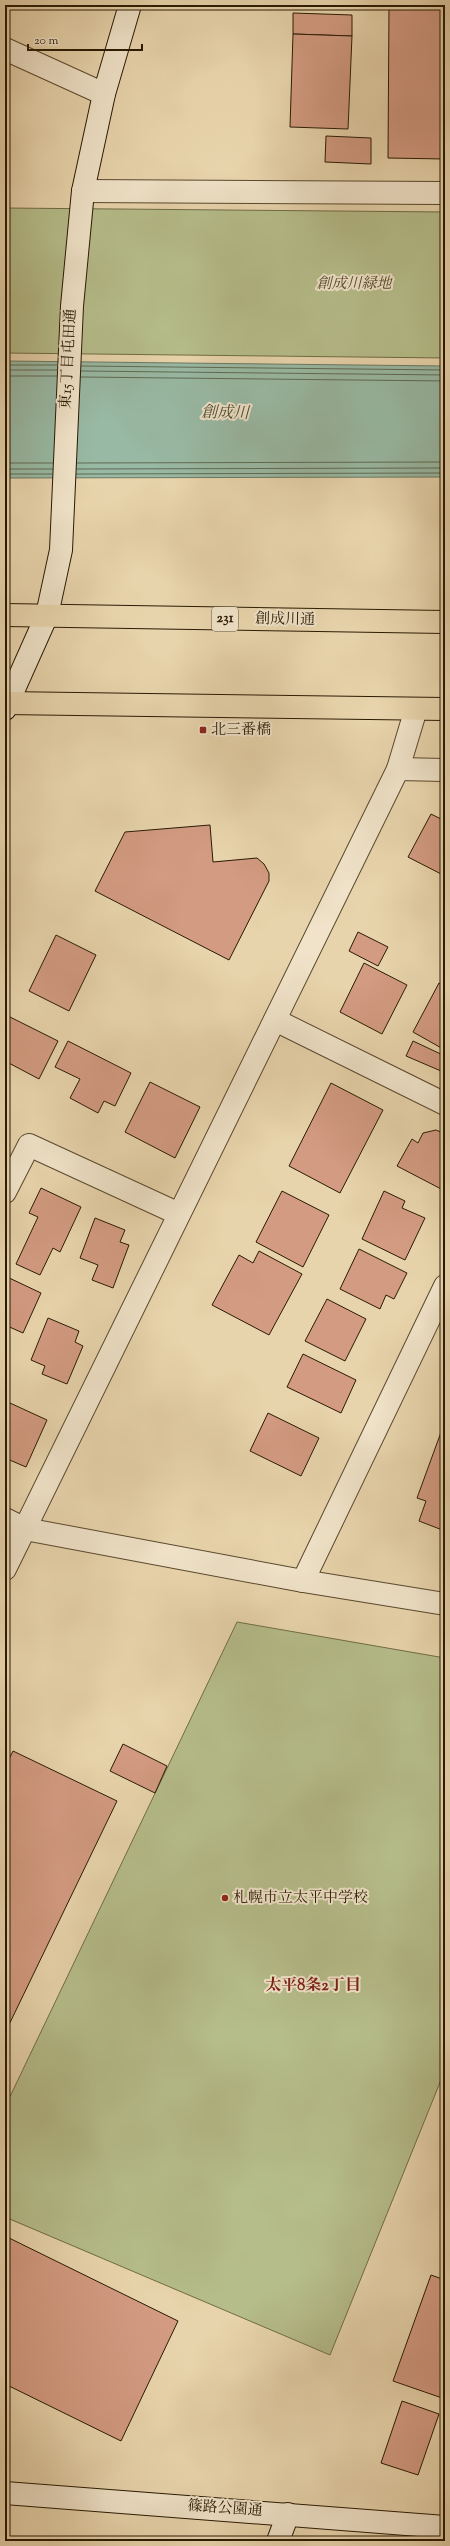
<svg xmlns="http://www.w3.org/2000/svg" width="450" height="2546" font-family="'Sorts Mill Goudy','Noto Serif JP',serif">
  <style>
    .green { fill: #b5bd8a; stroke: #6f6c46 }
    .water { fill: #98b9a4; stroke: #6c7964 }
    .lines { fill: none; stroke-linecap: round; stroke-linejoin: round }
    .shore { stroke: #606a54; stroke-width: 1 }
    .building { fill: #d39b82; stroke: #291a03 }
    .street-casing { stroke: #59482d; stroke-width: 24 }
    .secondary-casing { stroke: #291a03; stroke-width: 24 }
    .highway-casing { stroke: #291a03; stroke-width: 24 }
    .street { stroke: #f0e3c9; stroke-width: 22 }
    .secondary { stroke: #f0e3c9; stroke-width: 22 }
    .highway { stroke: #e8d4ac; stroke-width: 22 }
    .poi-dot { fill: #8f2418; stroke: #f0e3c9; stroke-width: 1.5 }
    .labels { text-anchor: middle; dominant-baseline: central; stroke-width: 4; stroke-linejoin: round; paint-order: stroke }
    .shield { fill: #f0e3c9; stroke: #65563e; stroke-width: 1 }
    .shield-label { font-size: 14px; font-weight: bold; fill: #291a03 }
    .park-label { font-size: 15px; font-style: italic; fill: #534b2c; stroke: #f0e3c9 }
    .street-label { font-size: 15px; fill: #291a03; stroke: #f0e3c9 }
    .poi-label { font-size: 15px; fill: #291a03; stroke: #f0e3c9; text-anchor: start }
    .water-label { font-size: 16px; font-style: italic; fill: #4a4a33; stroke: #f0e3c9 }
    .neighbourhood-label { font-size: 16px; font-weight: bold; fill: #7a1f14; stroke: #f0e3c9 }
  </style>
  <rect width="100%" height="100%" fill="#e8d4ac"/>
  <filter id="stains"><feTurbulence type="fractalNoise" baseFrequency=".005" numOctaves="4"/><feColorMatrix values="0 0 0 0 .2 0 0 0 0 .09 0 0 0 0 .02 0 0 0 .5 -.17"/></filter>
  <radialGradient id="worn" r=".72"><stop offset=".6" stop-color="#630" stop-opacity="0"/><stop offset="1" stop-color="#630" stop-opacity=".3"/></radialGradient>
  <!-- green -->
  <g class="green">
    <path d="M5,208L445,212V358L5,353Z"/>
    <path d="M237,1622L445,1658V2070L330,2355L5,2217V2107Z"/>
  </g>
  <!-- water -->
  <path class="water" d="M5,361L445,366V477L5,478Z"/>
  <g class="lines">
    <!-- shore -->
    <g class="shore">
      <path d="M5,365H57"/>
      <path d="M81,366L445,370"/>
      <path d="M5,370H57"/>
      <path d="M81,371L445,375"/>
      <path d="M5,376H57"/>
      <path d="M81,377L445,381"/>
      <path d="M5,463H53"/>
      <path d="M77,463L445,462"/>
      <path d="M5,469H53"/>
      <path d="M77,469L445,468"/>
      <path d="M5,474H52"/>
      <path d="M76,474L445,473"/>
    </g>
  </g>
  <!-- building -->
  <g class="building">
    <path d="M324,5H374V8Z"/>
    <path d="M389,5H445V159L388,158Z"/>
    <path d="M293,13L352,15V36L293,34Z"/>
    <path d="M293,34L352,36L348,129L290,127Z"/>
    <path d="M326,136L371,138V164L325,162Z"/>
    <path d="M431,814L445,821V876L408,857Z"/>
    <path d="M210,825L213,862L257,858L264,864L269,873V881L229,960L95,891L125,832Z"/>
    <path d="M358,932L388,947L378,966L349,951Z"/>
    <path d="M56,935L96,955L69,1011L29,991Z"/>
    <path d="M364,963L407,985L382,1034L340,1012Z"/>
    <path d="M439,983L445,986V1050L413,1032Z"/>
    <path d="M10,1017L58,1041L39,1079L5,1061V1027Z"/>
    <path d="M68,1041L131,1073L115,1106L104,1101L98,1113L70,1098L80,1079L55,1067Z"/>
    <path d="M413,1041L445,1056L441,1071L406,1056Z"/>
    <path d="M150,1082L200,1107L175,1158L125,1132Z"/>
    <path d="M331,1083L383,1110L340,1193L289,1166Z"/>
    <path d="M436,1130L445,1134V1191L397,1166L412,1139L418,1143L423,1133Z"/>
    <path d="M41,1188L81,1207L60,1252L53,1248L40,1275L16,1264L38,1217L29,1213Z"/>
    <path d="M282,1191L329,1215L303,1267L256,1242Z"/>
    <path d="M384,1191L405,1201L402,1208L425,1218L405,1260L362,1239Z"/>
    <path d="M95,1218L125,1230L120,1242L129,1245L113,1288L92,1280L98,1265L80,1258Z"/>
    <path d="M359,1249L407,1273L394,1299L386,1295L380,1309L340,1289Z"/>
    <path d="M259,1251L302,1274L269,1335L212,1305L239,1255L253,1263Z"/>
    <path d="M5,1276L41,1293L23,1333L5,1325Z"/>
    <path d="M327,1299L366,1319L345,1361L305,1341Z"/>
    <path d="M48,1318L79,1331L75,1342L83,1346L67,1384L42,1374L45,1366L31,1360Z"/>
    <path d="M303,1354L356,1380L341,1413L287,1387Z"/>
    <path d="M10,1403L47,1420L26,1467L5,1458V1413Z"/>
    <path d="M268,1413L319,1438L301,1476L250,1451Z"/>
    <path d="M444,1424H445V1531L419,1521L426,1501L417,1498Z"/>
    <path d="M123,1744L167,1766L155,1793L110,1771Z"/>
    <path d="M13,1751L117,1801L5,2033V1767Z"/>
    <path d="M5,2236L178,2321L121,2441L5,2384Z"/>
    <path d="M431,2275L445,2280V2399L393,2381Z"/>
    <path d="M402,2401L439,2414L418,2475L381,2463Z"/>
  </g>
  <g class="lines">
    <!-- street casing -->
    <g class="street-casing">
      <g id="street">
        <path d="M5,49L104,94"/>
        <path d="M83,191L445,193"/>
        <path d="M398,769L445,770"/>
        <path d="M275,1020L445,1104"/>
        <path d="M5,1192L29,1145L179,1214"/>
        <path d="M5,1519L25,1529L303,1581L445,1604"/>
        <path d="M5,1569L398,769L416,709"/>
        <path d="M303,1581L445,1286"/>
      </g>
    </g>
    <!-- secondary casing -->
    <g class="secondary-casing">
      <g id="secondary">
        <path d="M5,709L47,615L61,550L72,306L83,191L104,94L130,5"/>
        <path d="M5,2493L445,2527"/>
        <path d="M278,2541L288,2514"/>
      </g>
    </g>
    <!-- highway casing -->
    <g class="highway-casing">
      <g id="highway">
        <path d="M5,615L445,622"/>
        <path d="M5,703L445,709"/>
      </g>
    </g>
    <!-- street -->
    <use href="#street" class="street"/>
    <!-- secondary -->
    <use href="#secondary" class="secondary"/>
    <!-- highway -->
    <use href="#highway" class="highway"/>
  </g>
  <!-- markers -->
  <g class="poi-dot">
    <rect x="199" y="726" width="8" height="8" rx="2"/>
    <circle cx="225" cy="1898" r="4"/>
  </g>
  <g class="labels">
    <!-- shield labels -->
    <rect class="shield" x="212" y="607" width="26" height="24" rx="3"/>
    <g class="shield-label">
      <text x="225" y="619">231</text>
    </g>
    <!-- park labels -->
    <g class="park-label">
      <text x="354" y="284">創成川緑地</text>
    </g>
    <!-- street labels -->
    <g class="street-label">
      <text transform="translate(69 359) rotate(-87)">東15丁目屯田通</text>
      <text transform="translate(285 620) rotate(1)">創成川通</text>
      <text transform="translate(225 2509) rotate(4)">篠路公園通</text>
    </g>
    <!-- poi labels -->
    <g class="poi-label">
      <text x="211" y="730">北三番橋</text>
      <text x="233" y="1898">札幌市立太平中学校</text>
    </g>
    <!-- water labels -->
    <g class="water-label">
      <text transform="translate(225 414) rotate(1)">創成川</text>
    </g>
    <!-- neighbourhood labels -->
    <g class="neighbourhood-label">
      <text x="313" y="1986">太平8条2丁目</text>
    </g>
  </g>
  <!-- margin -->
  <rect width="450" height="2546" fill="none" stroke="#e8d4ac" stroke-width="20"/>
  <rect x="6" y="6" width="438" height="2534" fill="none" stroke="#291a03" stroke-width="2"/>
  <rect x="10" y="10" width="430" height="2526" fill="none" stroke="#291a03"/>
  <!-- scale -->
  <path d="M28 44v6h114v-6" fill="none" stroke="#291a03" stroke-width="2"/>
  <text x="34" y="44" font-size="12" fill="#291a03" stroke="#f0e3c9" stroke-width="3" paint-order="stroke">20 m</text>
  <rect width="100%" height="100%" filter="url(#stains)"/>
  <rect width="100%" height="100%" fill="url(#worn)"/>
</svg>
